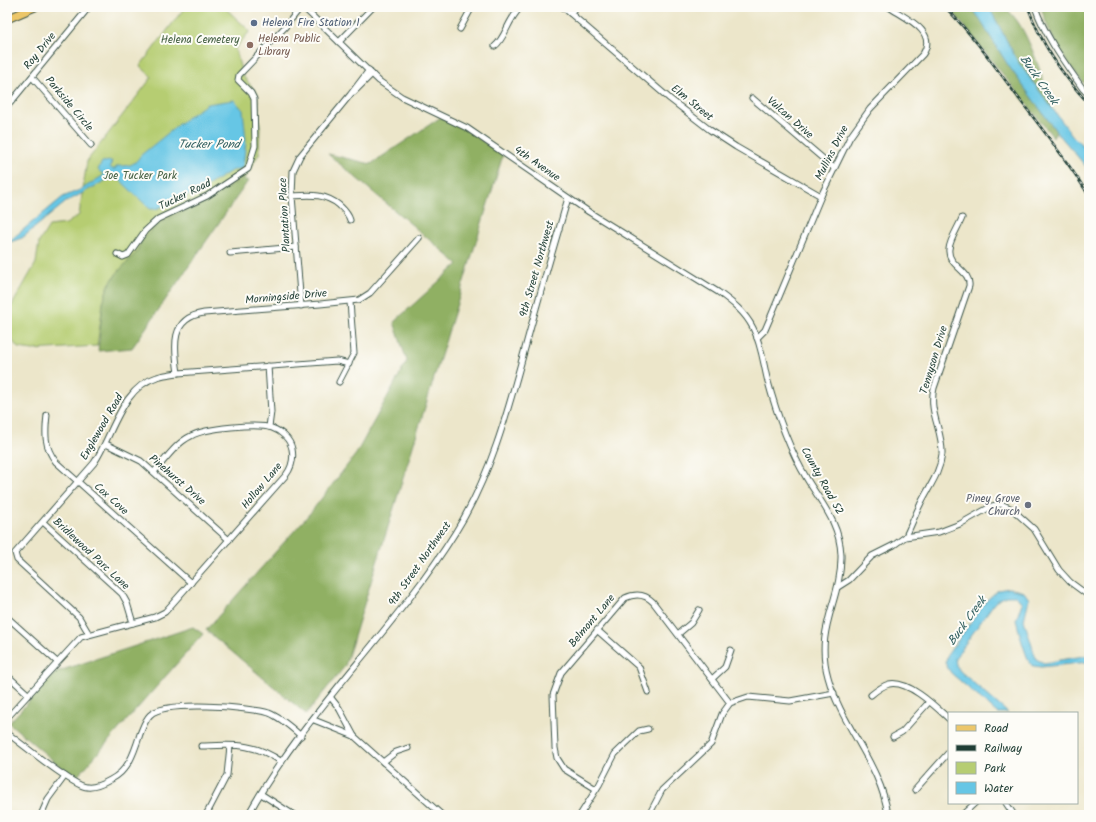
<svg xmlns="http://www.w3.org/2000/svg" width="1096" height="822" font-family="Kalam,sans-serif">
  <style>
    .green { fill: #b6cd72; stroke: #6a8553 }
    .forest { fill: #90b064; stroke: #58764c }
    .water { fill: #66c6e5; stroke: #42828c }
    .lines { fill: none; stroke-linecap: round; stroke-linejoin: round }
    .minor-casing { stroke: #3e564a; stroke-width: 7 }
    .major-casing { stroke: #3e564a; stroke-width: 9 }
    .minor { stroke: #fff; stroke-width: 5 }
    .major { stroke: #ecc669; stroke-width: 7 }
    .rail-casing { stroke: #1f3d34; stroke-width: 2.5 }
    .rail { stroke: #fdfcf7; stroke-width: 1; stroke-dasharray: 3; stroke-linecap: butt }
    .service-dot { fill: #5c6f8a; stroke: #fdfcf7; stroke-width: 1.5 }
    .education-dot { fill: #8d6e63; stroke: #fdfcf7; stroke-width: 1.5 }
    .worship-dot { fill: #6b7280; stroke: #fdfcf7; stroke-width: 1.5 }
    .labels { text-anchor: middle; dominant-baseline: central; stroke-width: 4; stroke-linejoin: round; paint-order: stroke }
    .service-label { font-size: 11px; fill: #4e5e75; stroke: #fdfcf7; text-anchor: start }
    .education-label { font-size: 11px; fill: #785e54; stroke: #fdfcf7; text-anchor: start }
    .park-label { font-size: 11px; fill: #456144; stroke: #fdfcf7 }
    .street-label { font-size: 11px; fill: #1f3d34; stroke: #fdfcf7 }
    .worship-label { font-size: 11px; fill: #5b616d; stroke: #fdfcf7; text-anchor: end }
    .water-label { font-size: 12px; font-style: italic; fill: #315f60; stroke: #fdfcf7 }
  </style>
  <rect width="100%" height="100%" fill="#fdfcf7"/>
  <filter id="ink" filterUnits="userSpaceOnUse"><feTurbulence type="fractalNoise" baseFrequency=".025" numOctaves="2"/><feDisplacementMap in="SourceGraphic" scale="8" xChannelSelector="R" yChannelSelector="G"/><feConvolveMatrix kernelMatrix="1 2 1 2 8 2 1 2 1" color-interpolation-filters="sRGB"/></filter>
  <filter id="wash" filterUnits="userSpaceOnUse"><feTurbulence type="fractalNoise" baseFrequency=".012" numOctaves="4" result="noise"/><feDisplacementMap in="SourceGraphic" scale="16" xChannelSelector="R" yChannelSelector="G"/><feGaussianBlur stdDeviation="0.9" result="paint"/><feColorMatrix in="noise" values="0 0 0 0 0 0 0 0 0 0 0 0 0 0 0 0 0 1.4 0 .05"/><feComposite in="paint" operator="in"/></filter>
  <g filter="url(#wash)">
    <rect width="100%" height="100%" fill="#ece6ca"/>
    <!-- green -->
    <path class="green" d="M185,7H224L250,31L235,49L243,76L257,93L260,126L259,154L244,179L188,208L142,239L137,252L117,273L108,286L103,303L97,346L33,350L18,348L7,333V314L36,263L39,242L49,226L66,224L79,215L87,161L152,77L140,66Z"/>
    <!-- forest -->
    <g class="forest">
      <path d="M949,7H972L1008,65L1056,131L1053,137Z"/>
      <path d="M989,7C994,7 1000,6 1004,8C1027,20 1044,84 1053,110L1018,62Z"/>
      <path d="M1041,7H1089V89C1068,66 1049,37 1041,7Z"/>
      <path d="M441,117L465,129L503,155L345,666L306,714L206,630L311,512L356,454L407,361L394,322L458,264L328,154L371,164Z"/>
      <path d="M243,179L248,181L132,348L98,351L103,303L108,286L117,273L137,252L142,239L159,224Z"/>
      <path d="M193,627L203,634L75,779L9,723L56,672Z"/>
    </g>
    <!-- water -->
    <g class="water">
      <path d="M972,7H989L1018,62L1072,135L1089,152V170L1056,131L1008,65Z"/>
      <path d="M234,100L243,110L246,140L243,168L231,171L199,191L156,209H150L118,178L112,177L66,202L22,238L7,243L63,197L82,189L104,175L98,170L102,162L112,161L110,167L112,169H115L117,166C129,166 134,166 141,155L188,117L207,104Z"/>
      <path d="M1009,588L1024,592L1029,599L1024,620L1036,659L1044,663L1089,655V662L1041,667L1033,666L1028,660L1022,642L1016,620L1022,603L1016,596H1006L995,602L955,658L956,665L960,671L1008,713H997L951,673L945,663L948,654L987,600L998,590Z"/>
    </g>
  </g>
  <g filter="url(#ink)">
    <g class="lines">
      <!-- minor casing -->
      <g class="minor-casing">
        <g id="minor">
          <path d="M303,7L379,81L402,97L467,128L589,212L718,292C732,302 745,312 753,328C761,344 763,361 767,378C776,412 789,449 807,479C822,504 840,524 841,555C842,600 814,628 828,677C841,726 881,764 888,815"/>
          <path d="M563,7L670,99L710,130L736,147L821,196"/>
          <path d="M1035,7C1046,38 1065,63 1083,89L1089,95"/>
          <path d="M570,13L576,7"/>
          <path d="M460,29L472,7"/>
          <path d="M339,42L373,7"/>
          <path d="M495,46C505,39 508,19 521,7"/>
          <path d="M32,77L91,145"/>
          <path d="M354,92L372,74"/>
          <path d="M752,98L834,168"/>
          <path d="M7,107L89,7"/>
          <path d="M292,196C310,195 324,193 339,205C344,210 348,213 350,220"/>
          <path d="M230,253L296,247"/>
          <path d="M117,254L123,257L128,255L145,231L158,219L207,196L248,169L255,146L254,99L251,93L238,80L239,75L285,27L301,7"/>
          <path d="M301,306L292,196L293,171L300,156L350,95L369,70"/>
          <path d="M757,338L765,330L771,316L821,196L850,137L870,109L923,54C938,31 905,18 889,7"/>
          <path d="M268,366L271,412L269,427"/>
          <path d="M178,373C174,347 170,318 204,313L320,304L359,300L370,293L419,238"/>
          <path d="M339,382L354,353L350,302"/>
          <path d="M47,415C45,433 44,447 56,462L191,583"/>
          <path d="M106,444L141,461L229,540"/>
          <path d="M43,522L122,594L127,603L133,623"/>
          <path d="M906,536C911,526 915,515 920,505C928,488 940,474 942,454C943,430 928,413 934,388L969,286C971,270 947,266 949,249C950,239 958,228 962,218"/>
          <path d="M838,587L849,580L872,556L894,545L905,537L939,532L960,524L992,506L1001,504L1012,509L1034,529L1059,570L1070,582L1089,596"/>
          <path d="M7,617L57,662"/>
          <path d="M597,630L639,667L648,692"/>
          <path d="M89,634L79,617L17,560L15,553L94,463C113,435 121,388 157,377C163,375 171,374 178,373L337,361L349,364"/>
          <path d="M678,634L691,623L699,610"/>
          <path d="M7,675L29,695"/>
          <path d="M712,679L725,667L731,650"/>
          <path d="M871,695C877,690 882,686 889,684C909,680 936,707 949,719"/>
          <path d="M331,698L339,708L354,736L442,815"/>
          <path d="M7,718L81,637L155,617L165,612L286,475C292,467 294,459 292,449C290,439 281,431 272,428C257,423 205,428 191,436C176,443 165,460 154,472"/>
          <path d="M314,720L354,736"/>
          <path d="M7,733C21,743 74,787 87,787C95,788 103,784 110,780C129,770 134,753 140,734C143,727 145,720 150,715C165,700 248,707 269,713C280,717 292,728 301,736"/>
          <path d="M893,737L902,732L929,702"/>
          <path d="M201,746C234,745 253,742 282,762"/>
          <path d="M383,762L396,752L408,748"/>
          <path d="M596,789L564,769L557,758L555,748L553,695L561,673L625,598C636,593 645,594 653,602L730,703"/>
          <path d="M915,790L949,752"/>
          <path d="M261,794L294,815"/>
          <path d="M1006,803L1014,815"/>
          <path d="M41,815L48,799L65,776"/>
          <path d="M206,815L227,775L230,746"/>
          <path d="M248,815C304,713 394,631 455,533C492,474 509,407 527,341C540,293 554,246 568,198"/>
          <path d="M580,815L599,785L615,754L639,731L648,729"/>
          <path d="M649,815L662,790L711,744L722,714L730,703L748,697L790,701L834,693"/>
          <path d="M962,815L975,803"/>
        </g>
      </g>
      <!-- major casing -->
      <g class="major-casing">
        <path id="major" d="M7,19L35,7"/>
      </g>
      <!-- minor -->
      <use href="#minor" class="minor"/>
      <!-- major -->
      <use href="#major" class="major"/>
      <!-- rail casing -->
      <g class="rail-casing">
        <g id="rail">
          <path d="M945,7C974,36 998,71 1023,104C1046,134 1070,164 1089,196"/>
          <path d="M1028,7C1041,44 1062,75 1089,104"/>
        </g>
      </g>
      <!-- rail -->
      <use href="#rail" class="rail"/>
    </g>
  </g>
  <!-- markers -->
  <circle class="service-dot" cx="254" cy="23" r="4"/>
  <circle class="education-dot" cx="250" cy="45" r="4"/>
  <circle class="worship-dot" cx="1028" cy="505" r="4"/>
  <g class="labels">
    <!-- service labels -->
    <g class="service-label">
      <text x="262" y="23">Helena Fire Station 1</text>
    </g>
    <!-- education labels -->
    <g class="education-label">
      <text x="258" y="39">Helena Public<tspan x="258" dy="13">Library</tspan></text>
    </g>
    <!-- park labels -->
    <g class="park-label">
      <text x="200" y="40">Helena Cemetery</text>
      <text x="140" y="176">Joe Tucker Park</text>
    </g>
    <!-- street labels -->
    <g class="street-label">
      <text transform="translate(40 51) rotate(-51)">Roy Drive</text>
      <text transform="translate(692 103) rotate(39)">Elm Street</text>
      <text transform="translate(69 104) rotate(50)">Parkside Circle</text>
      <text transform="translate(790 118) rotate(41)">Vulcan Drive</text>
      <text transform="translate(832 153) rotate(-63)">Mullins Drive</text>
      <text transform="translate(537 164) rotate(35)">4th Avenue</text>
      <text transform="translate(185 195) rotate(-26)">Tucker Road</text>
      <text transform="translate(285 215) rotate(-93)">Plantation Place</text>
      <text transform="translate(537 269) rotate(-74)">9th Street Northwest</text>
      <text transform="translate(286 297) rotate(-5)">Morningside Drive</text>
      <text transform="translate(934 360) rotate(-73)">Tennyson Drive</text>
      <text transform="translate(102 427) rotate(-60)">Englewood Road</text>
      <text transform="translate(177 480) rotate(41)">Pinehurst Drive</text>
      <text transform="translate(822 481) rotate(61)">County Road 52</text>
      <text transform="translate(262 486) rotate(-50)">Hollow Lane</text>
      <text transform="translate(111 499) rotate(42)">Cox Cove</text>
      <text transform="translate(91 554) rotate(43)">Bridlewood Parc Lane</text>
      <text transform="translate(420 564) rotate(-55)">9th Street Northwest</text>
      <text transform="translate(592 621) rotate(-50)">Belmont Lane</text>
    </g>
    <!-- worship labels -->
    <g class="worship-label">
      <text x="1020" y="499">Piney Grove<tspan x="1020" dy="13">Church</tspan></text>
    </g>
    <!-- water labels -->
    <g class="water-label">
      <text transform="translate(1039 80) rotate(55)">Buck Creek</text>
      <text x="209" y="144">Tucker Pond</text>
      <text transform="translate(967 621) rotate(-54)">Buck Creek</text>
    </g>
  </g>
  <!-- margin -->
  <rect width="1096" height="822" fill="none" stroke="#fdfcf7" stroke-width="24"/>
  <!-- legend -->
  <rect x="948" y="712" width="130" height="92" fill="#fdfcf7" stroke="#a4b0a9"/>
  <rect x="956" y="725" width="20" height="6" fill="#ecc669" stroke="#a4b0a9"/>
  <text x="984" y="732" font-size="12" fill="#1f3d34">Road</text>
  <rect x="956" y="745" width="20" height="6" fill="#1f3d34" stroke="#a4b0a9"/>
  <text x="984" y="752" font-size="12" fill="#1f3d34">Railway</text>
  <rect x="956" y="762" width="20" height="12" fill="#b6cd72" stroke="#a4b0a9"/>
  <text x="984" y="772" font-size="12" fill="#1f3d34">Park</text>
  <rect x="956" y="782" width="20" height="12" fill="#66c6e5" stroke="#a4b0a9"/>
  <text x="984" y="792" font-size="12" fill="#1f3d34">Water</text>
</svg>
